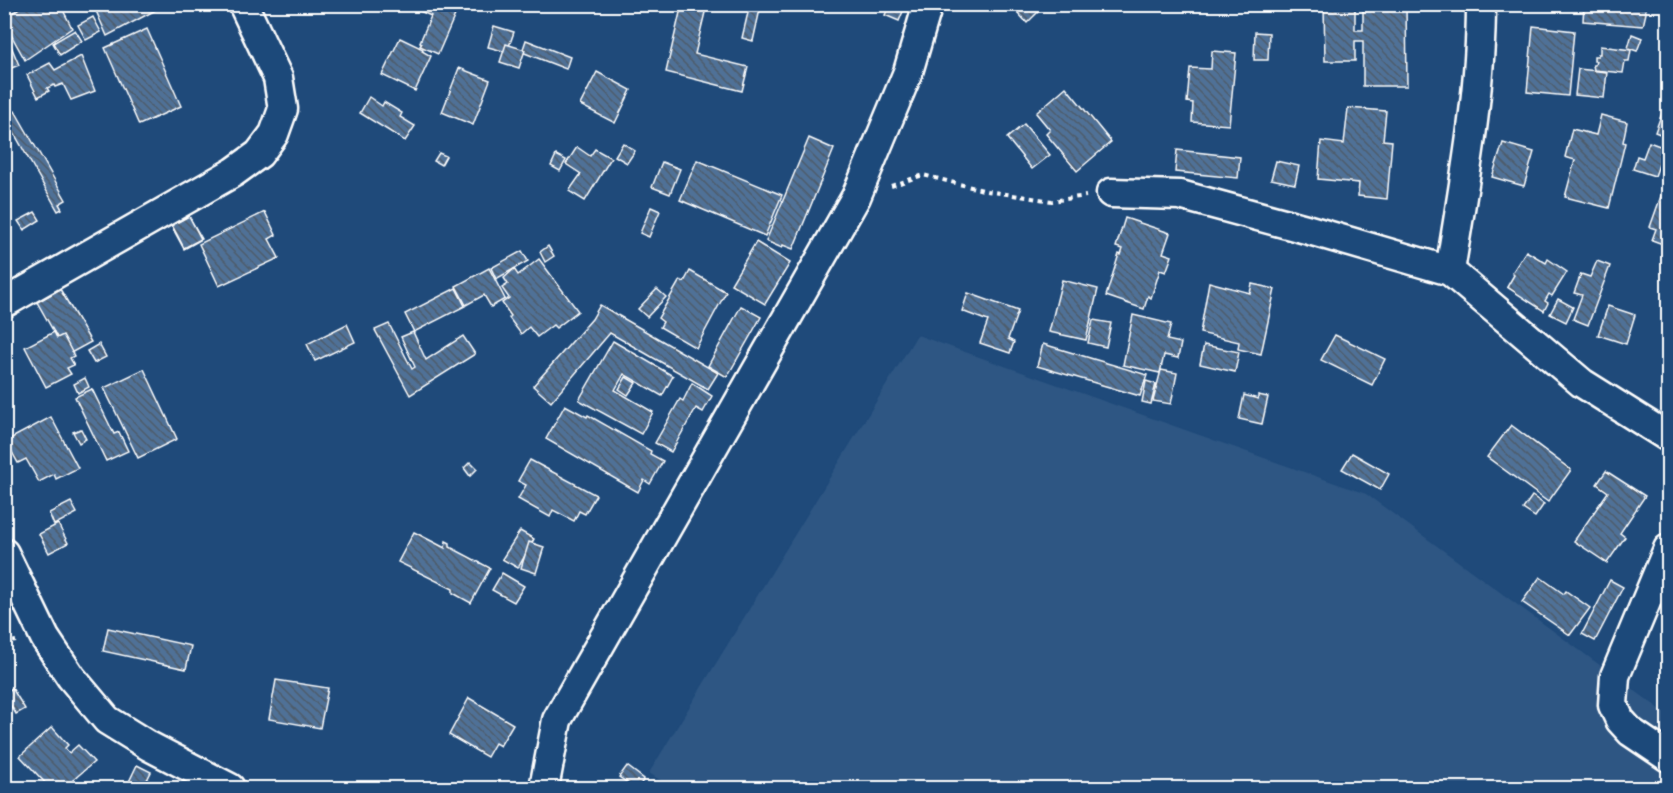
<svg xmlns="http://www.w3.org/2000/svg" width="1673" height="793" font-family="'Comic Neue',sans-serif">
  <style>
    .built { fill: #2e5683 }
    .building { fill: url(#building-back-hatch); stroke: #fff; stroke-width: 1.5 }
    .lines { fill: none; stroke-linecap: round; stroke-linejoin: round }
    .minor-casing { stroke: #fff; stroke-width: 33 }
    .path { stroke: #fff; stroke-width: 4; stroke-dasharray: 4.5 4.5; stroke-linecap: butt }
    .minor { stroke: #1f4a7a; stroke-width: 28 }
  </style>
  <defs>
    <pattern id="building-back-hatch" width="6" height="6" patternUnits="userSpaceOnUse" patternTransform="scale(1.5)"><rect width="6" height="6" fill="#507197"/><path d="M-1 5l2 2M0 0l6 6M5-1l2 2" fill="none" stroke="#4e5b6a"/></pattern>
  </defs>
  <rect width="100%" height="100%" fill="#1f4a7a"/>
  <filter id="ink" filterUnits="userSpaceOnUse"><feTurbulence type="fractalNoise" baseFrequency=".0167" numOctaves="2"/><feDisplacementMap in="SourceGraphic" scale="12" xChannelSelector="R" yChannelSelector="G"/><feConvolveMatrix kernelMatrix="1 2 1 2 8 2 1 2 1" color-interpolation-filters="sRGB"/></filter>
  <g filter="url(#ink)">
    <!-- built -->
    <path class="built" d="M917,335L1366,494L1668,715V788H673L649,773Z"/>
    <!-- building -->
    <g class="building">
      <path d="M25,4H60L72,28L25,60L4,22V19Z"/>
      <path d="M93,4H167L107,36Z"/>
      <path d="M423,4H437L436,7L455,15L438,54L420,46L422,43L420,42L431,16L420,11Z"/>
      <path d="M682,4H707L695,54L748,67L742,91L666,72Z"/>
      <path d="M750,4L761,5L753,41L742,38Z"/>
      <path d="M890,4H906L899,21L885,15Z"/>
      <path d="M1022,4H1046L1027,23L1018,13L1024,7Z"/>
      <path d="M1324,4H1355V30H1363V4H1406L1407,86H1363V41H1355V61H1325Z"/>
      <path d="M1584,4H1645L1646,13L1643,26L1583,21Z"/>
      <path d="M93,17L101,32L86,40L78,25Z"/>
      <path d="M494,26L514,32L507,52L488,47Z"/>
      <path d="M1533,26L1574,31L1568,96L1527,92Z"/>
      <path d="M147,29L181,106L139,125L105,48Z"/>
      <path d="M75,30L82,41L60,55L53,43Z"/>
      <path d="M1255,32L1269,33L1268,60H1254Z"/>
      <path d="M1632,34L1642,38L1637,51L1628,48Z"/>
      <path d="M400,38L423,49L422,51L431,56L415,91L382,75Z"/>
      <path d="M526,40L570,57L566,69L522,52Z"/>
      <path d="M506,44L525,50L519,68L500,62Z"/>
      <path d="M11,46L19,65L4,71V49Z"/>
      <path d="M1600,46L1631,50L1629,61H1625L1623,73L1594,70L1593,65H1595L1596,61H1594V56H1598V54H1600Z"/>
      <path d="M1212,51L1236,53L1229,125L1192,122L1193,103L1187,102L1190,68L1211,69Z"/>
      <path d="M81,56L95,91L71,100L63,84L55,87L54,85L47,88L49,91L38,97L27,75L50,63L55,70Z"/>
      <path d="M459,68L490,80L473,125L442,112Z"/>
      <path d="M1578,69L1607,72L1604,98L1575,95Z"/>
      <path d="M597,72L631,90L615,123L580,105Z"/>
      <path d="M1066,87L1111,142L1077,171L1046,134L1050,130L1036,113Z"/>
      <path d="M369,97L382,106L384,102L402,113L400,117L415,126L405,141L360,113Z"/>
      <path d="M1348,108L1386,111L1383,140L1392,141L1387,199L1358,196L1359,183L1318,179L1321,141L1344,144Z"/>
      <path d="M15,111L66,200L59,204L62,209L58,211L5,117Z"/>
      <path d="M1662,113L1668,115V126L1665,136L1655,132Z"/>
      <path d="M1601,115L1627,122L1623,142L1625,143L1609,208L1565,197L1575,160L1565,157L1572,129L1596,135Z"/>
      <path d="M1024,124L1050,155L1032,169L1007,138Z"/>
      <path d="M809,138L834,149L793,249L783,245L782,248L766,241Z"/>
      <path d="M1649,142L1665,148L1655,176L1633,169L1637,156L1643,158Z"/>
      <path d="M623,143L635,151L627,163L615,156Z"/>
      <path d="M1503,143L1534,152L1524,186L1492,177Z"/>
      <path d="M577,147L590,156L595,149L611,158L585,201L569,191L581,174L566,164Z"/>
      <path d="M1177,150L1240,157L1238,178L1175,172Z"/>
      <path d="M439,153L446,156L441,165L434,161Z"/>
      <path d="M556,155L566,160L560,171L551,166Z"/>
      <path d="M697,160L782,195L765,236L680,200Z"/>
      <path d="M1276,161L1299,166L1295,184L1271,179Z"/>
      <path d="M662,162L680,169L670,194L652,187Z"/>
      <path d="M1665,185L1668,186V246L1652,240L1656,229L1650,227Z"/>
      <path d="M651,207L660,211L649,237L640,233Z"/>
      <path d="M35,212L40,220L24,230L18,221Z"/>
      <path d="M265,212L276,235L269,239L279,258L219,286L199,244Z"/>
      <path d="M188,215L202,239L184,249L171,225Z"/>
      <path d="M189,216L201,239L184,248L172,225Z"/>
      <path d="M1125,218L1170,233L1163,253L1172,256L1166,272L1160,270L1151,298L1148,296L1144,309L1106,296L1119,254L1121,255L1123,249L1116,247Z"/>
      <path d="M756,242L790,263L765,304L731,284Z"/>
      <path d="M548,246L554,256L545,262L540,252Z"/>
      <path d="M522,251L528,261L496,279L491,268Z"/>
      <path d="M1526,251L1546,263L1548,259L1567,272L1552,296L1549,294L1545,301L1548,303L1544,311L1507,287L1514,275L1512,273Z"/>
      <path d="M539,259L578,311L556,328L553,325L537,337L529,327L521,334L509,318L511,316L502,303L509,298L502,288L508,284L504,278L514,269L518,275Z"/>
      <path d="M1597,261L1610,266L1588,325L1573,319L1582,295L1574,293L1581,274L1590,277Z"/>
      <path d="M489,268L505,299L491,307L484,295L466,305L456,286Z"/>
      <path d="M690,271L726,292L696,348L660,327L663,322L658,318L680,280L684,282Z"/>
      <path d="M1062,280L1098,289L1086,340L1049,332Z"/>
      <path d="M1209,282L1250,293L1252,284L1275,289L1261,354L1238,349L1239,342L1200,333Z"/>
      <path d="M456,288L465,306L414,332L405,314Z"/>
      <path d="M60,289L91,342L67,355L37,302Z"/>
      <path d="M657,289L666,297L647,317L638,309Z"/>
      <path d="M968,293L1018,311L1008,339L1014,342L1010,353L980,343L988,321L962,311Z"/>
      <path d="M1558,299L1573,307L1566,322L1550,314Z"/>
      <path d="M600,305L718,373L708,389L610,333L551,402L533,386L592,319Z"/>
      <path d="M741,306L761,317L727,377L708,366Z"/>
      <path d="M1608,306L1635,315L1626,344L1598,335Z"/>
      <path d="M1133,315L1171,324L1167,340L1181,343L1178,358L1164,355L1160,373L1123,365Z"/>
      <path d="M1093,320L1111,323L1106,347L1088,343Z"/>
      <path d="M347,324L355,342L315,361L307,344Z"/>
      <path d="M389,324L412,369L415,367L401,337L413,332L426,360L463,336L475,354L410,395L375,330Z"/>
      <path d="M54,332L57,338L63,335L74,356L70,358L74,365L67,368L71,374L46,387L25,347Z"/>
      <path d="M1335,335L1385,359L1372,385L1321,360Z"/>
      <path d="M613,341L673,376L662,396L624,374L615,390L653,412L641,434L579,400Z"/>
      <path d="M99,344L106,357L94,363L87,351Z"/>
      <path d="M1043,344L1147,375L1140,396L1037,366Z"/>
      <path d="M1204,345L1239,352L1235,372L1200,364Z"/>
      <path d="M144,369L177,439L138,458L104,388Z"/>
      <path d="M1161,370L1177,373L1171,404L1153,401Z"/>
      <path d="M626,377L636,383L628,395L619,389Z"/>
      <path d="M85,378L89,387L78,393L74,384Z"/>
      <path d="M1146,381L1156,384L1151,404L1142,402Z"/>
      <path d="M692,383L712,396L703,412L696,408L671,452L655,443L680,399L683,401Z"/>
      <path d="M92,389L114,434L119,432L128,451L106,461L75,397Z"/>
      <path d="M1244,395L1258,399V395L1268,397L1262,424L1239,419Z"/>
      <path d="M565,405L587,417L588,415L651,451L650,454L663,461L650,484L644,480L638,492L546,439Z"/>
      <path d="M51,417L78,468L56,479L54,474L39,482L26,459L18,463L6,441Z"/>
      <path d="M1511,425L1571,470L1548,502L1487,457Z"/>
      <path d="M81,429L86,439L79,443L73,432Z"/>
      <path d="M1352,453L1389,474L1380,490L1342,469Z"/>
      <path d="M530,460L596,495L585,514L579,511L574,521L553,510L550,517L518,499L526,485L518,481Z"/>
      <path d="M470,462L477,469L470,476L464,468Z"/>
      <path d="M1606,471L1645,496L1620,533L1625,537L1607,563L1574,541L1608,492L1597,484Z"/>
      <path d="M1532,496L1544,504L1535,517L1523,509Z"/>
      <path d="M71,502L77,513L54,525L49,513Z"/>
      <path d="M58,524L68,543L49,553L39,534Z"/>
      <path d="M520,531L534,539L518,568L502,559Z"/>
      <path d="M414,532L445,548L446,541L450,543V547L490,568L471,603L453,593V589L398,562Z"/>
      <path d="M529,542L544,547L536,573L521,568Z"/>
      <path d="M502,573L524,586L514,602L492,590Z"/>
      <path d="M1540,577L1564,594L1566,591L1590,608L1570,635L1522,602Z"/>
      <path d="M1610,580L1623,587L1595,641L1582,634Z"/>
      <path d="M108,628L191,646L186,669L103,651Z"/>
      <path d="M276,680L328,688L320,728L269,719Z"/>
      <path d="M12,688L25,709L16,714L4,695Z"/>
      <path d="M469,698L513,724L500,746L495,743L487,757L449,735Z"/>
      <path d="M52,727L68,745L65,748L69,753L78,745L94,762L73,780L78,786L75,788H50L20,756Z"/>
      <path d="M137,765L151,772L147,780L163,788H126Z"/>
      <path d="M627,766L644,779L638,788H635L619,777Z"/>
    </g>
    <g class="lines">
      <!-- minor casing -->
      <g class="minor-casing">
        <g id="minor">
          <path d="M1111,193L1180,195L1306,229L1450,271L1582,383L1668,437"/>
          <path d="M1450,271C1464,183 1481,94 1481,4"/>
          <path d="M4,303L234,172L259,154L274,134L283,109L278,78L243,4"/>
          <path d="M1668,549L1615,676L1613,705L1620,720L1631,732L1668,757"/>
          <path d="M4,553L45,638L71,677L107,720L149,746L230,788"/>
          <path d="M544,788L557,720L856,197L908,72L928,4"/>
        </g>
      </g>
      <!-- path -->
      <g class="path">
        <path d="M891,186L923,175L987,191L1052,201L1086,196"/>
        <path d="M4,643L16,641"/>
      </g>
      <!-- minor -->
      <use href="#minor" class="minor"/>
    </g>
  </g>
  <!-- margin -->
  <rect width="1673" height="793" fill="none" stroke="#1f4a7a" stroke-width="24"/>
  <rect x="12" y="12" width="1649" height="769" fill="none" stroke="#fff" stroke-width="2" filter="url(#ink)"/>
</svg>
